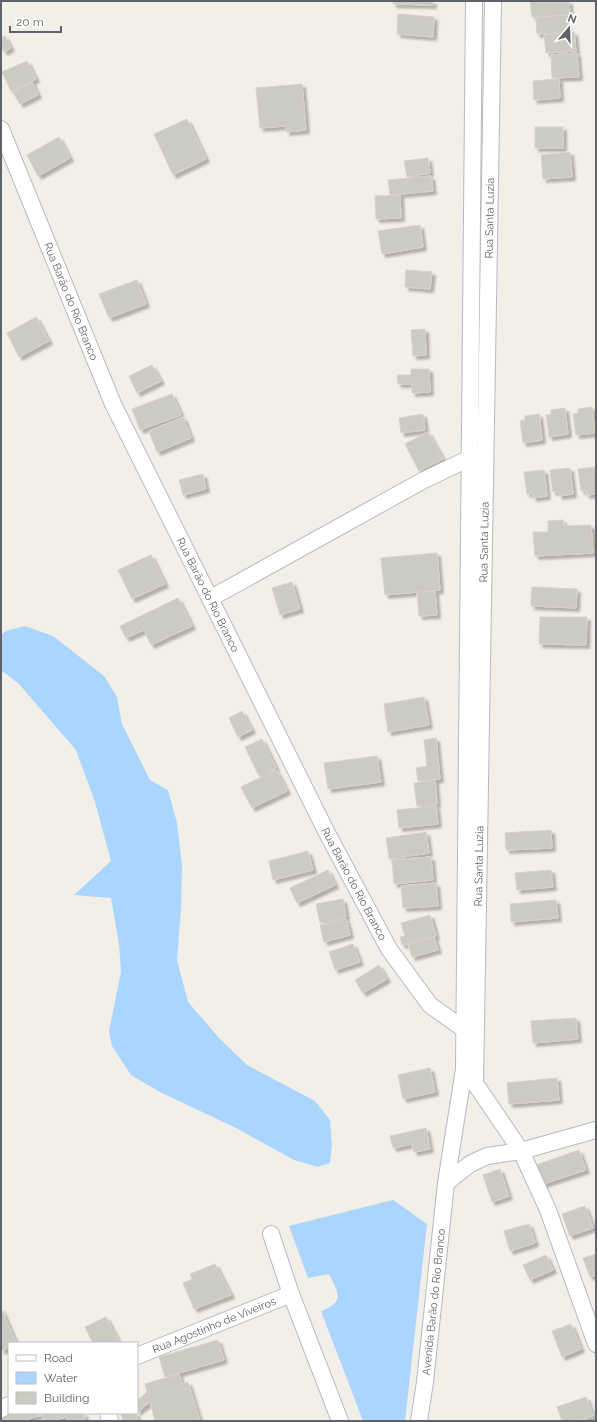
<svg xmlns="http://www.w3.org/2000/svg" width="597" height="1422" font-family="Raleway,sans-serif">
  <style>
    .water { fill: #aad5ff }
    .building { fill: #cccbc3; stroke: #d6d2c5; filter: url(#shadow) }
    .lines { fill: none; stroke-linecap: round; stroke-linejoin: round }
    .minor-casing { stroke: #b8b9be; stroke-width: 18 }
    .minor { stroke: #fff; stroke-width: 16 }
    .labels { text-anchor: middle; dominant-baseline: central; stroke-width: 3; stroke-linejoin: round; paint-order: stroke }
    .street-label { font-size: 11px; fill: #5f6268; stroke: #fff }
  </style>
  <defs>
    <filter id="shadow"><feDropShadow dx="3.5" dy="3.5" stdDeviation="1" flood-color="#0004"/></filter>
  </defs>
  <rect width="100%" height="100%" fill="#f1efe8"/>
  <!-- water -->
  <g class="water">
    <path d="M25,626L53,636L104,676L117,697L122,724L150,780L168,790L177,823L182,866L181,908L177,960L188,1002L219,1038L247,1065L315,1101L330,1120L332,1145L330,1163L318,1167L294,1160L236,1128L160,1092L131,1075L112,1046L109,1031L121,972L119,944L111,898L74,895L111,861L95,802L76,750L19,684L1,670V635L6,631Z"/>
    <path d="M393,1200L427,1224L405,1421H363L321,1311C345,1301 339,1295 329,1274L308,1278L289,1226Z"/>
  </g>
  <!-- building -->
  <g class="building">
    <path d="M393,1H433V5L393,4Z"/>
    <path d="M530,1H569L570,15L532,17Z"/>
    <path d="M398,14L434,17L433,37L397,34Z"/>
    <path d="M566,15L568,32L537,34L536,18Z"/>
    <path d="M574,32L576,51L546,53L544,35Z"/>
    <path d="M5,36L11,48L4,52L1,45V38Z"/>
    <path d="M577,53L579,77L552,78L551,55Z"/>
    <path d="M27,61L36,79L11,91L2,72Z"/>
    <path d="M559,79L560,98L534,100L533,81Z"/>
    <path d="M32,82L38,95L20,104L13,92Z"/>
    <path d="M302,84L306,130L286,132V126L260,128L256,88Z"/>
    <path d="M187,119L206,159L173,175L154,134Z"/>
    <rect x="535" y="127" width="28" height="21"/>
    <path d="M59,137L70,158L38,176L27,155Z"/>
    <path d="M570,152L572,177L543,179L541,155Z"/>
    <path d="M428,158L430,173L407,177L404,161Z"/>
    <path d="M431,176L433,191L390,195L388,180Z"/>
    <path d="M400,195L401,218L376,219L375,196Z"/>
    <path d="M420,225L423,247L382,254L378,231Z"/>
    <path d="M406,270L432,272L430,289L405,287Z"/>
    <path d="M137,280L146,304L109,318L99,294Z"/>
    <path d="M36,317L49,341L19,357L7,333Z"/>
    <path d="M425,329L426,355L413,356L411,330Z"/>
    <path d="M152,365L161,381L137,393L129,376Z"/>
    <path d="M411,369H429L430,392L412,393V384H398L397,375H411Z"/>
    <path d="M172,394L181,415L140,430L132,409Z"/>
    <path d="M592,407L595,433L576,435L573,414L578,413V409Z"/>
    <path d="M565,408L568,434L549,437L546,415L551,414V410Z"/>
    <path d="M423,414L425,430L401,433L399,418Z"/>
    <path d="M539,414L542,440L523,443L520,421L525,420V416Z"/>
    <path d="M183,417L191,438L157,452L149,431Z"/>
    <path d="M428,432L443,459L419,471L405,444Z"/>
    <path d="M596,467V494L586,495V490L581,491L578,469Z"/>
    <path d="M570,468L573,494L559,496L558,491L553,492L550,470Z"/>
    <path d="M544,470L547,496L533,498L532,493L527,494L524,472Z"/>
    <path d="M203,474L206,489L183,495L179,480Z"/>
    <path d="M563,520L564,526L591,525L593,553L535,556L533,532H548V521Z"/>
    <path d="M437,553L440,590L385,595L381,558Z"/>
    <path d="M151,555L165,584L132,599L118,570Z"/>
    <path d="M292,582L300,609L280,615L272,588Z"/>
    <path d="M532,587L577,589L576,608L531,606Z"/>
    <path d="M435,591L437,615L419,616L417,592Z"/>
    <path d="M178,598L192,626L151,645L144,630L126,638L120,626Z"/>
    <path d="M540,617H587L586,645L539,644Z"/>
    <path d="M424,697L429,725L388,732L384,704Z"/>
    <path d="M242,711L252,730L238,737L229,718Z"/>
    <path d="M436,738L440,779L418,781L416,768L427,766L424,740Z"/>
    <path d="M262,739L276,768L259,776L245,747Z"/>
    <path d="M377,756L381,782L328,789L324,763Z"/>
    <path d="M276,770L287,791L252,808L241,787Z"/>
    <path d="M435,780L437,804L417,806L414,783Z"/>
    <path d="M436,806L438,824L399,828L397,810Z"/>
    <path d="M551,830L552,848L506,850L505,833Z"/>
    <path d="M426,832L429,853L389,859L386,838Z"/>
    <path d="M308,851L313,870L273,880L269,861Z"/>
    <path d="M431,857L433,880L394,884L392,860Z"/>
    <path d="M328,870L335,885L297,903L290,888Z"/>
    <path d="M551,870L553,887L517,890L515,873Z"/>
    <path d="M436,883L438,906L403,908L401,886Z"/>
    <path d="M343,899L346,917L320,923L316,904Z"/>
    <path d="M556,900L558,918L511,922L510,904Z"/>
    <path d="M430,915L436,936L402,945L400,937L405,936L401,923Z"/>
    <path d="M346,919L350,935L324,942L320,925Z"/>
    <path d="M434,937L438,950L412,957L408,944Z"/>
    <path d="M353,944L360,962L335,970L329,952Z"/>
    <path d="M379,965L387,979L363,993L355,980Z"/>
    <path d="M576,1018L578,1039L533,1043L531,1021Z"/>
    <path d="M430,1068L435,1092L403,1099L398,1075Z"/>
    <path d="M557,1078L559,1100L509,1104L507,1083Z"/>
    <path d="M426,1128L430,1149L414,1152L412,1144L393,1148L390,1136Z"/>
    <path d="M579,1150L586,1170L543,1184L536,1165Z"/>
    <path d="M500,1169L509,1196L492,1202L483,1175Z"/>
    <path d="M585,1206L593,1228L570,1236L562,1214Z"/>
    <path d="M529,1224L535,1243L510,1251L504,1231Z"/>
    <path d="M596,1254V1275L590,1277L583,1258Z"/>
    <path d="M546,1255L553,1270L530,1280L523,1265Z"/>
    <path d="M215,1264L231,1295L194,1309L183,1283L192,1279L190,1274Z"/>
    <path d="M1,1308L16,1343H9V1347L1,1351Z"/>
    <path d="M106,1317L119,1342L93,1343L85,1327Z"/>
    <path d="M571,1324L581,1349L562,1357L552,1331Z"/>
    <path d="M218,1340L224,1360L165,1377L159,1357Z"/>
    <path d="M179,1374L182,1384L188,1382L200,1421H155L150,1402L137,1412V1401L147,1392L145,1384Z"/>
    <path d="M586,1397L593,1416L580,1421H562L557,1407Z"/>
    <path d="M9,1413H41L42,1414L23,1421H1V1416Z"/>
    <path d="M42,1413H84L85,1419L67,1421L66,1417L53,1421H45Z"/>
    <path d="M121,1413H136L138,1421H123Z"/>
  </g>
  <g class="lines">
    <!-- minor casing -->
    <g class="minor-casing">
      <g id="minor">
        <path id="s1" d="M1,129L113,404L328,835L389,949L430,1005L465,1030"/>
        <path d="M211,598L422,481L470,458L476,463"/>
        <path d="M470,1076L521,1151L548,1210L596,1344"/>
        <path id="s2" d="M475,1084L493,1"/>
        <path d="M446,1183L470,1164L487,1156L521,1151L596,1130"/>
        <path d="M271,1234L291,1294L340,1421"/>
        <path id="s3" d="M137,1356L291,1294"/>
        <path d="M1,1409L9,1405"/>
        <path d="M108,1413L110,1421"/>
        <path id="s4" d="M419,1421L425,1382L446,1183L464,1069L474,1"/>
      </g>
    </g>
    <!-- minor -->
    <use href="#minor" class="minor"/>
  </g>
  <g class="labels">
    <!-- street labels -->
    <g class="street-label">
      <text stroke="none"><textPath href="#s2" startOffset="866">Rua Santa Luzia</textPath></text>
      <text stroke="none"><textPath href="#s1" startOffset="186">Rua Barão do Rio Branco</textPath></text>
      <text stroke="none"><textPath href="#s2" startOffset="542">Rua Santa Luzia</textPath></text>
      <text stroke="none"><textPath href="#s1" startOffset="510">Rua Barão do Rio Branco</textPath></text>
      <text stroke="none"><textPath href="#s2" startOffset="218">Rua Santa Luzia</textPath></text>
      <text stroke="none"><textPath href="#s1" startOffset="834">Rua Barão do Rio Branco</textPath></text>
      <text stroke="none"><textPath href="#s4" startOffset="120">Avenida Barão do Rio Branco</textPath></text>
      <text stroke="none"><textPath href="#s3" startOffset="83">Rua Agostinho de Viveiros</textPath></text>
    </g>
  </g>
  <!-- border -->
  <rect width="597" height="1422" fill="none" stroke="#5f6268" stroke-width="4"/>
  <!-- legend -->
  <rect x="8" y="1342" width="130" height="72" fill="#ffffff" stroke="#bfc0c3"/>
  <rect x="16" y="1355" width="20" height="6" fill="#ffffff" stroke="#bfc0c3"/>
  <text x="44" y="1362" font-size="12" fill="#5f6268">Road</text>
  <rect x="16" y="1372" width="20" height="12" fill="#aad5ff" stroke="#bfc0c3"/>
  <text x="44" y="1382" font-size="12" fill="#5f6268">Water</text>
  <rect x="16" y="1392" width="20" height="12" fill="#cccbc3" stroke="#bfc0c3"/>
  <text x="44" y="1402" font-size="12" fill="#5f6268">Building</text>
  <!-- north arrow -->
  <g transform="translate(569 28) rotate(19)" stroke="#ffffff" stroke-width="3" paint-order="stroke">
  <path d="M0-3L7 15L0 10L-7 15Z" fill="#5f6268"/>
  <text y="-6" font-size="11" font-weight="bold" text-anchor="middle" fill="#5f6268">N</text>
  </g>
  <!-- scale -->
  <path d="M10 26v6h51v-6" fill="none" stroke="#5f6268" stroke-width="2"/>
  <text x="16" y="26" font-size="12" fill="#5f6268" stroke="#ffffff" stroke-width="3" paint-order="stroke">20 m</text>
</svg>
